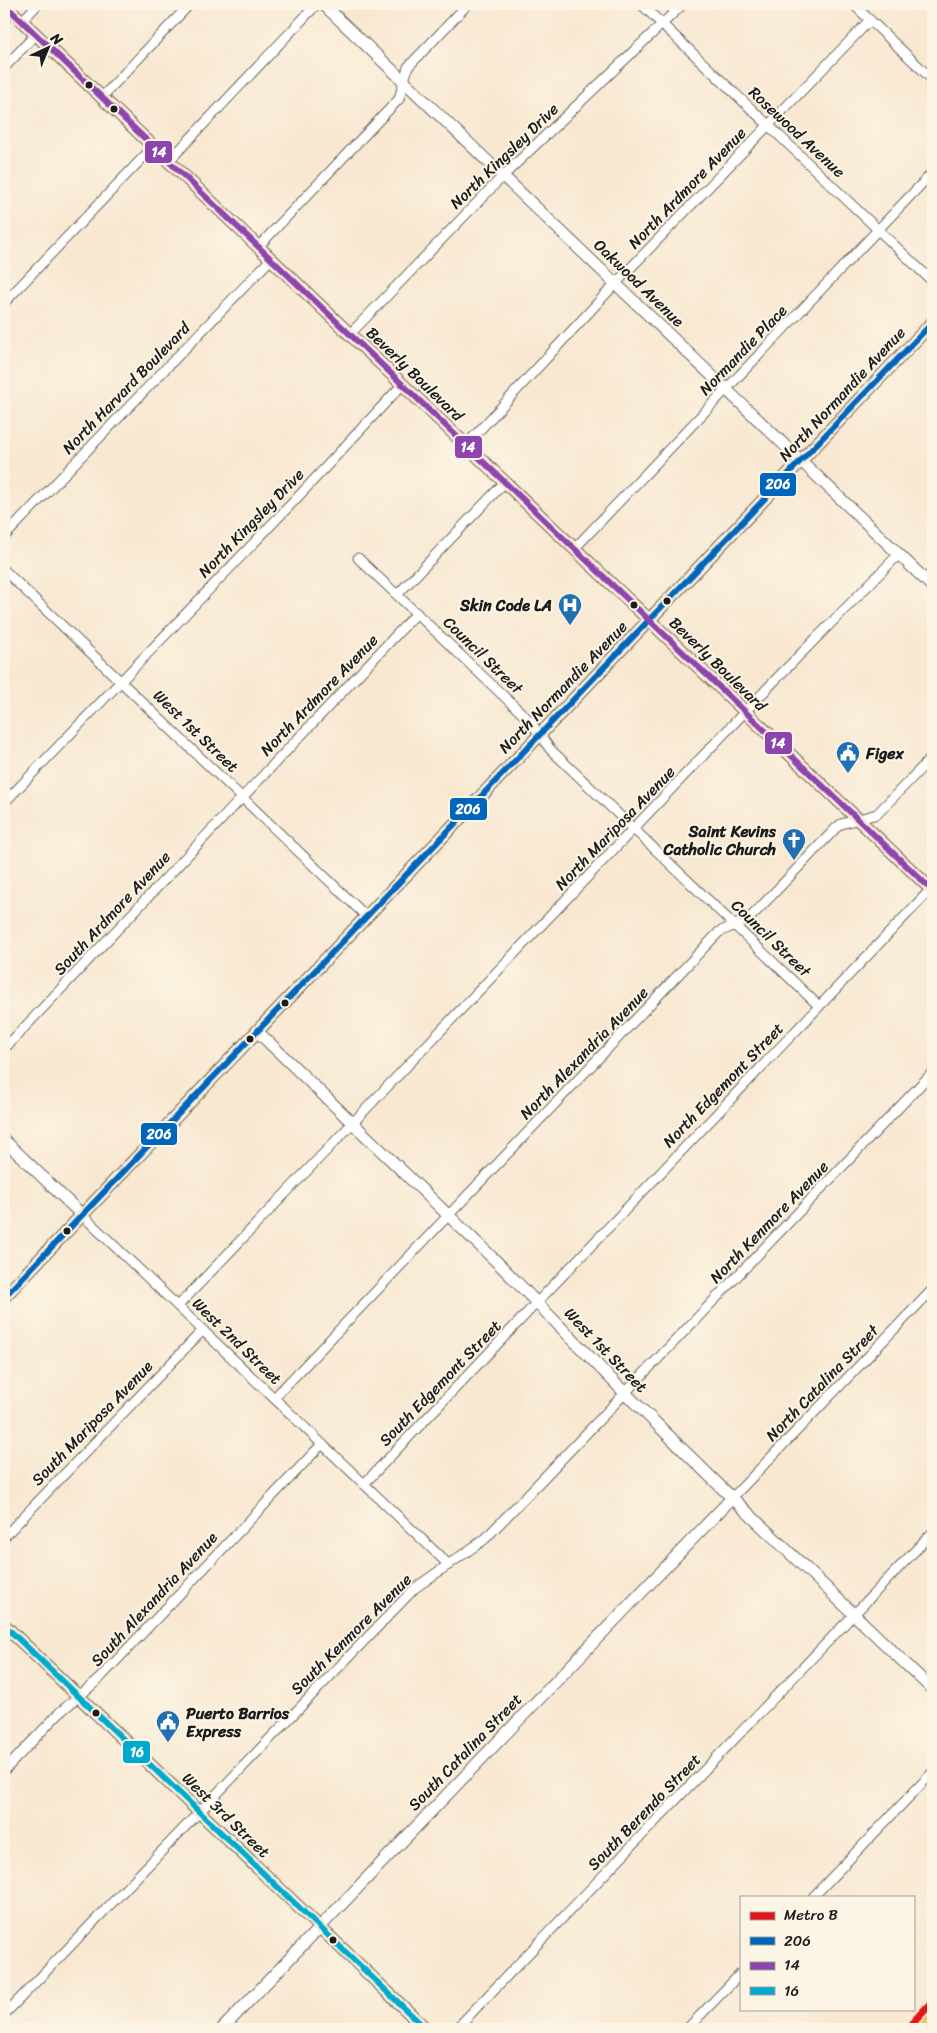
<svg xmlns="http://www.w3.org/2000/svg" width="937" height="2033" font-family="Sriracha,sans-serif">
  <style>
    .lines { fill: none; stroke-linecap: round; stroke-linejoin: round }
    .minor-casing { stroke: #69635b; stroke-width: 11 }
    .tertiary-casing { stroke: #69635b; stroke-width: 13 }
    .secondary-casing { stroke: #69635b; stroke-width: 14 }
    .primary-casing { stroke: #69635b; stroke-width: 17 }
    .minor { stroke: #fff; stroke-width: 9 }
    .tertiary { stroke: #fff; stroke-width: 11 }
    .secondary { stroke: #fde5c5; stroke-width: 12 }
    .primary { stroke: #f9be6d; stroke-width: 15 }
    .bus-1-casing { stroke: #fcf5e5; stroke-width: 10 }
    .bus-2-casing { stroke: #fcf5e5; stroke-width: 10 }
    .bus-3-casing { stroke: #fcf5e5; stroke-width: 10 }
    .bus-1 { stroke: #0065bd; stroke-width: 6 }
    .bus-2 { stroke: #8e44ad; stroke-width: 6 }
    .bus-3 { stroke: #00a9ce; stroke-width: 6 }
    .metro-1-casing { stroke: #fcf5e5; stroke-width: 11 }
    .metro-1 { stroke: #e3131b; stroke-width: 8 }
    .bus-dot { fill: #1c1c1c; stroke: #fcf5e5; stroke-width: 2 }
    .labels { text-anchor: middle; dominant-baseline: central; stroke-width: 4; stroke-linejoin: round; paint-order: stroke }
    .street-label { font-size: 16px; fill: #1c1c1c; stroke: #fcf5e5 }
    .poi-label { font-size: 16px; font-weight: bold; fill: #1c1c1c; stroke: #fcf5e5; text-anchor: end }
    .line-badge { stroke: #fcf5e5; stroke-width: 2 }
    .badge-label { font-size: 14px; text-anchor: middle; font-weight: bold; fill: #fff }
  </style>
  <rect width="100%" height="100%" fill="#fcf5e5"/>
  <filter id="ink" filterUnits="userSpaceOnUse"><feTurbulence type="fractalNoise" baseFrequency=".02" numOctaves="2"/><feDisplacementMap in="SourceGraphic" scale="10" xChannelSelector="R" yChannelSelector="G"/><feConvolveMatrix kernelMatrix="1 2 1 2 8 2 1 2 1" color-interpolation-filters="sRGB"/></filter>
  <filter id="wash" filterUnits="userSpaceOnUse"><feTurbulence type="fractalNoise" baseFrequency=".0096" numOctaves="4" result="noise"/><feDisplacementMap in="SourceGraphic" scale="20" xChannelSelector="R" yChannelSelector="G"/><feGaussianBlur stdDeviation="1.12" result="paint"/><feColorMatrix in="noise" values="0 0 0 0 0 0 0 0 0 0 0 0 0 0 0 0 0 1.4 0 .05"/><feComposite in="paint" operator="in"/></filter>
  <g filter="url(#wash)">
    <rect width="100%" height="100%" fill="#f8e8d1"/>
  </g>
  <g filter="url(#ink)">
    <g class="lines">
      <!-- minor casing -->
      <g class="minor-casing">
        <g id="minor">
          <path d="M641,4L933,282"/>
          <path d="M853,4L933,80"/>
          <path d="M22,21L38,4"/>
          <path d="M4,68L36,34"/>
          <path d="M102,97L190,4"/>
          <path d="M168,162L317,4"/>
          <path d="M258,247L399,99L408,67L468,4"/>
          <path d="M4,303L153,147"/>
          <path d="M350,334L503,176L683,4"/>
          <path d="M466,445L616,283L870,20"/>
          <path d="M4,537L270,260"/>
          <path d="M574,549L933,172"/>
          <path d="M358,558L530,721L550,749L819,1006"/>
          <path d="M4,570L366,916"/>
          <path d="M398,594L505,482"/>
          <path d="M4,803L296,499L402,385"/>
          <path d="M4,1049L417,613"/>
          <path d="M82,1215L449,1565"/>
          <path d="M178,1306L781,674L899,554"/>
          <path d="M274,1398L719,932L749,919L836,828L841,824L877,814L933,756"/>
          <path d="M364,1484L931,889"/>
          <path d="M732,1498L933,1289"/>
          <path d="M4,1537L203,1330"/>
          <path d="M4,1771L59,1713L98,1680L322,1444"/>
          <path d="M813,1897L933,1772"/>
          <path d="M4,2015L415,1588L485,1539L933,1072"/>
          <path d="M456,2029L933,1532"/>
          <path d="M687,2029L741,1973"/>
        </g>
      </g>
      <!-- tertiary casing -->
      <g class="tertiary-casing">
        <g id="tertiary">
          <path d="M323,4L933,587"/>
          <path d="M257,1031L501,1266L618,1386L724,1490L933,1690"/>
          <path d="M4,1140L82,1215"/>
          <path d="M222,2029L732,1498"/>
        </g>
      </g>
      <!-- secondary casing -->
      <g class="secondary-casing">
        <g id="secondary">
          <path d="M4,4L933,891"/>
          <path d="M4,1297L933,322"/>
          <path d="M4,1625L426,2029"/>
        </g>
      </g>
      <!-- primary casing -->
      <g class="primary-casing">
        <path id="primary" d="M920,2029L933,2016"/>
      </g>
      <!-- minor -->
      <use href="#minor" class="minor"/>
      <!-- tertiary -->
      <use href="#tertiary" class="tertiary"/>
      <!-- secondary -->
      <use href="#secondary" class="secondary"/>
      <!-- primary -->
      <use href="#primary" class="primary"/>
      <!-- bus-1 casing -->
      <g class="bus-1-casing">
        <path id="bus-1" d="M4,1297L933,322"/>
      </g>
      <!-- bus-2 casing -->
      <g class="bus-2-casing">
        <path id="bus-2" d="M4,4L933,891"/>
      </g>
      <!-- bus-3 casing -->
      <g class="bus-3-casing">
        <path id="bus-3" d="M4,1625L426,2029"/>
      </g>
      <!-- bus-1 -->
      <use href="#bus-1" class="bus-1"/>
      <!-- bus-2 -->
      <use href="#bus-2" class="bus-2"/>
      <!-- bus-3 -->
      <use href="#bus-3" class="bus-3"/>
      <!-- metro-1 casing -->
      <g class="metro-1-casing">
        <path id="metro-1" d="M907,2029L933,2001"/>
      </g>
      <!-- metro-1 -->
      <use href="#metro-1" class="metro-1"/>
    </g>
  </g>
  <!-- icons -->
  <defs>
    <g id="hospital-pin" transform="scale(1.25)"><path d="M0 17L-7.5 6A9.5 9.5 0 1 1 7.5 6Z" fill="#1f6fb2" stroke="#fcf5e5"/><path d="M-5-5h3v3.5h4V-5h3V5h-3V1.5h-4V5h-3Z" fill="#fff"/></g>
    <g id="civic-pin" transform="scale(1.25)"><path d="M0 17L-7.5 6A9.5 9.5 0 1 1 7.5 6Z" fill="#1f6fb2" stroke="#fcf5e5"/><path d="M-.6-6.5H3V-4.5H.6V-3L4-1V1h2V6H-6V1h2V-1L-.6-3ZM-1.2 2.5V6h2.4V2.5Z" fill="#fff"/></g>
    <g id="church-pin" transform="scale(1.25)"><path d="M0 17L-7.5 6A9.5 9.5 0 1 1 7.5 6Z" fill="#1f6fb2" stroke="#fcf5e5"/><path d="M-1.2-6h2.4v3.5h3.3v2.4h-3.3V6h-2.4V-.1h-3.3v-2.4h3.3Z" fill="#fff"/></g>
  </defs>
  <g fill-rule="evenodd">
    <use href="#hospital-pin" x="570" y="605"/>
    <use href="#civic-pin" x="848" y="753"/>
    <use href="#church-pin" x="794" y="840"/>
    <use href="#civic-pin" x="168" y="1722"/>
  </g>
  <!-- markers -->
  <g class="bus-dot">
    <circle cx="89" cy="85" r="4.5"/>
    <circle cx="114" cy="109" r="4.5"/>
    <circle cx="667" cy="601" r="4.5"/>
    <circle cx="634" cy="605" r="4.5"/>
    <circle cx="285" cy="1003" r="4.5"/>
    <circle cx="250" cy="1039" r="4.5"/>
    <circle cx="67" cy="1231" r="4.5"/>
    <circle cx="96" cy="1713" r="4.5"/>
    <circle cx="333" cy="1940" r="4.5"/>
  </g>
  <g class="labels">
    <!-- street labels -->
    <g class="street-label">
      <text transform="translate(797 132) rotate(43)">Rosewood Avenue</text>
      <text transform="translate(504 156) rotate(-44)">North Kingsley Drive</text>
      <text transform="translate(687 188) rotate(-46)">North Ardmore Avenue</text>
      <text transform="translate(639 283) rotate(44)">Oakwood Avenue</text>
      <text transform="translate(743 350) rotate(-46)">Normandie Place</text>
      <text transform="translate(415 374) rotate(44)">Beverly Boulevard</text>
      <text transform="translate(126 388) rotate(-46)">North Harvard Boulevard</text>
      <text transform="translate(842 394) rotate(-47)">North Normandie Avenue</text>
      <text transform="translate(251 523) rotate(-46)">North Kingsley Drive</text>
      <text transform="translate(483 655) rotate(44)">Council Street</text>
      <text transform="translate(718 664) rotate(44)">Beverly Boulevard</text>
      <text transform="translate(563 687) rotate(-46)">North Normandie Avenue</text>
      <text transform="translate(319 695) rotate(-46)">North Ardmore Avenue</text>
      <text transform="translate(196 731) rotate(44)">West 1st Street</text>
      <text transform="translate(615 828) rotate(-46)">North Mariposa Avenue</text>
      <text transform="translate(112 913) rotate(-47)">South Ardmore Avenue</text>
      <text transform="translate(771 938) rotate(44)">Council Street</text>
      <text transform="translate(584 1053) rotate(-46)">North Alexandria Avenue</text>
      <text transform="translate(723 1085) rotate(-46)">North Edgemont Street</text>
      <text transform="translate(769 1222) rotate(-46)">North Kenmore Avenue</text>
      <text transform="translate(237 1341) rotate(44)">West 2nd Street</text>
      <text transform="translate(606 1350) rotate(46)">West 1st Street</text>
      <text transform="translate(440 1383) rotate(-46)">South Edgemont Street</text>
      <text transform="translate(822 1383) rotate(-46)">North Catalina Street</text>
      <text transform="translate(92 1423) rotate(-46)">South Mariposa Avenue</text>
      <text transform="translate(154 1599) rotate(-47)">South Alexandria Avenue</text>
      <text transform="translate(351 1634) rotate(-45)">South Kenmore Avenue</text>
      <text transform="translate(465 1752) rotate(-46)">South Catalina Street</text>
      <text transform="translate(644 1812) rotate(-46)">South Berendo Street</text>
      <text transform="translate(226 1815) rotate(44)">West 3rd Street</text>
    </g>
    <!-- poi labels -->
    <g class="poi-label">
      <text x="552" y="605">Skin Code LA</text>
      <text x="866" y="753" text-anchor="start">Figex</text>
      <text x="776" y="831">Saint Kevins<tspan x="776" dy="18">Catholic Church</tspan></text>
      <text x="186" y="1713" text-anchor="start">Puerto Barrios<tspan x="186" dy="18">Express</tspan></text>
    </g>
  </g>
  <g class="line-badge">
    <rect x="144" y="140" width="29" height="24" rx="5" fill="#8e44ad"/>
    <rect x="454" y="435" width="29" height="24" rx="5" fill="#8e44ad"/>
    <rect x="759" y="472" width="38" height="25" rx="5" fill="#0065bd"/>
    <rect x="764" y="731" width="29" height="24" rx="5" fill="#8e44ad"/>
    <rect x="449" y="797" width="39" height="24" rx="5" fill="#0065bd"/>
    <rect x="140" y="1122" width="38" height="24" rx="5" fill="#0065bd"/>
    <rect x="122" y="1740" width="29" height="24" rx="5" fill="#00a9ce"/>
  </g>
  <g class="badge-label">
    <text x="159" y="157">14</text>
    <text x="468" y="452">14</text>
    <text x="778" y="489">206</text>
    <text x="778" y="748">14</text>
    <text x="468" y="814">206</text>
    <text x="159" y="1139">206</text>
    <text x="137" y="1757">16</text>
  </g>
  <!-- margin -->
  <rect width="937" height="2033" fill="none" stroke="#fcf5e5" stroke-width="20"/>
  <!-- legend -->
  <rect x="740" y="1896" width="175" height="115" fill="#fcf5e5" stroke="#a29e95"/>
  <rect x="750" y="1912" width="25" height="8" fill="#e3131b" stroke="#a29e95"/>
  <text x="784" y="1920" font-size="15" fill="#1c1c1c">Metro B</text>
  <rect x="750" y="1937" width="25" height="8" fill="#0065bd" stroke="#a29e95"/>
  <text x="784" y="1946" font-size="15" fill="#1c1c1c">206</text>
  <rect x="750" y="1962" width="25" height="8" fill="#8e44ad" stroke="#a29e95"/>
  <text x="784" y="1970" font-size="15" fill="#1c1c1c">14</text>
  <rect x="750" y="1987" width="25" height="8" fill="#00a9ce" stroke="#a29e95"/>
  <text x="784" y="1996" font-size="15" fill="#1c1c1c">16</text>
  <!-- north arrow -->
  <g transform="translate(48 48) rotate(44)" stroke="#fcf5e5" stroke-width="4" paint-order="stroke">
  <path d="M0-4L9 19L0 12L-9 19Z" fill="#1c1c1c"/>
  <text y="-8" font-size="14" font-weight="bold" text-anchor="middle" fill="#1c1c1c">N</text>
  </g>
</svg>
